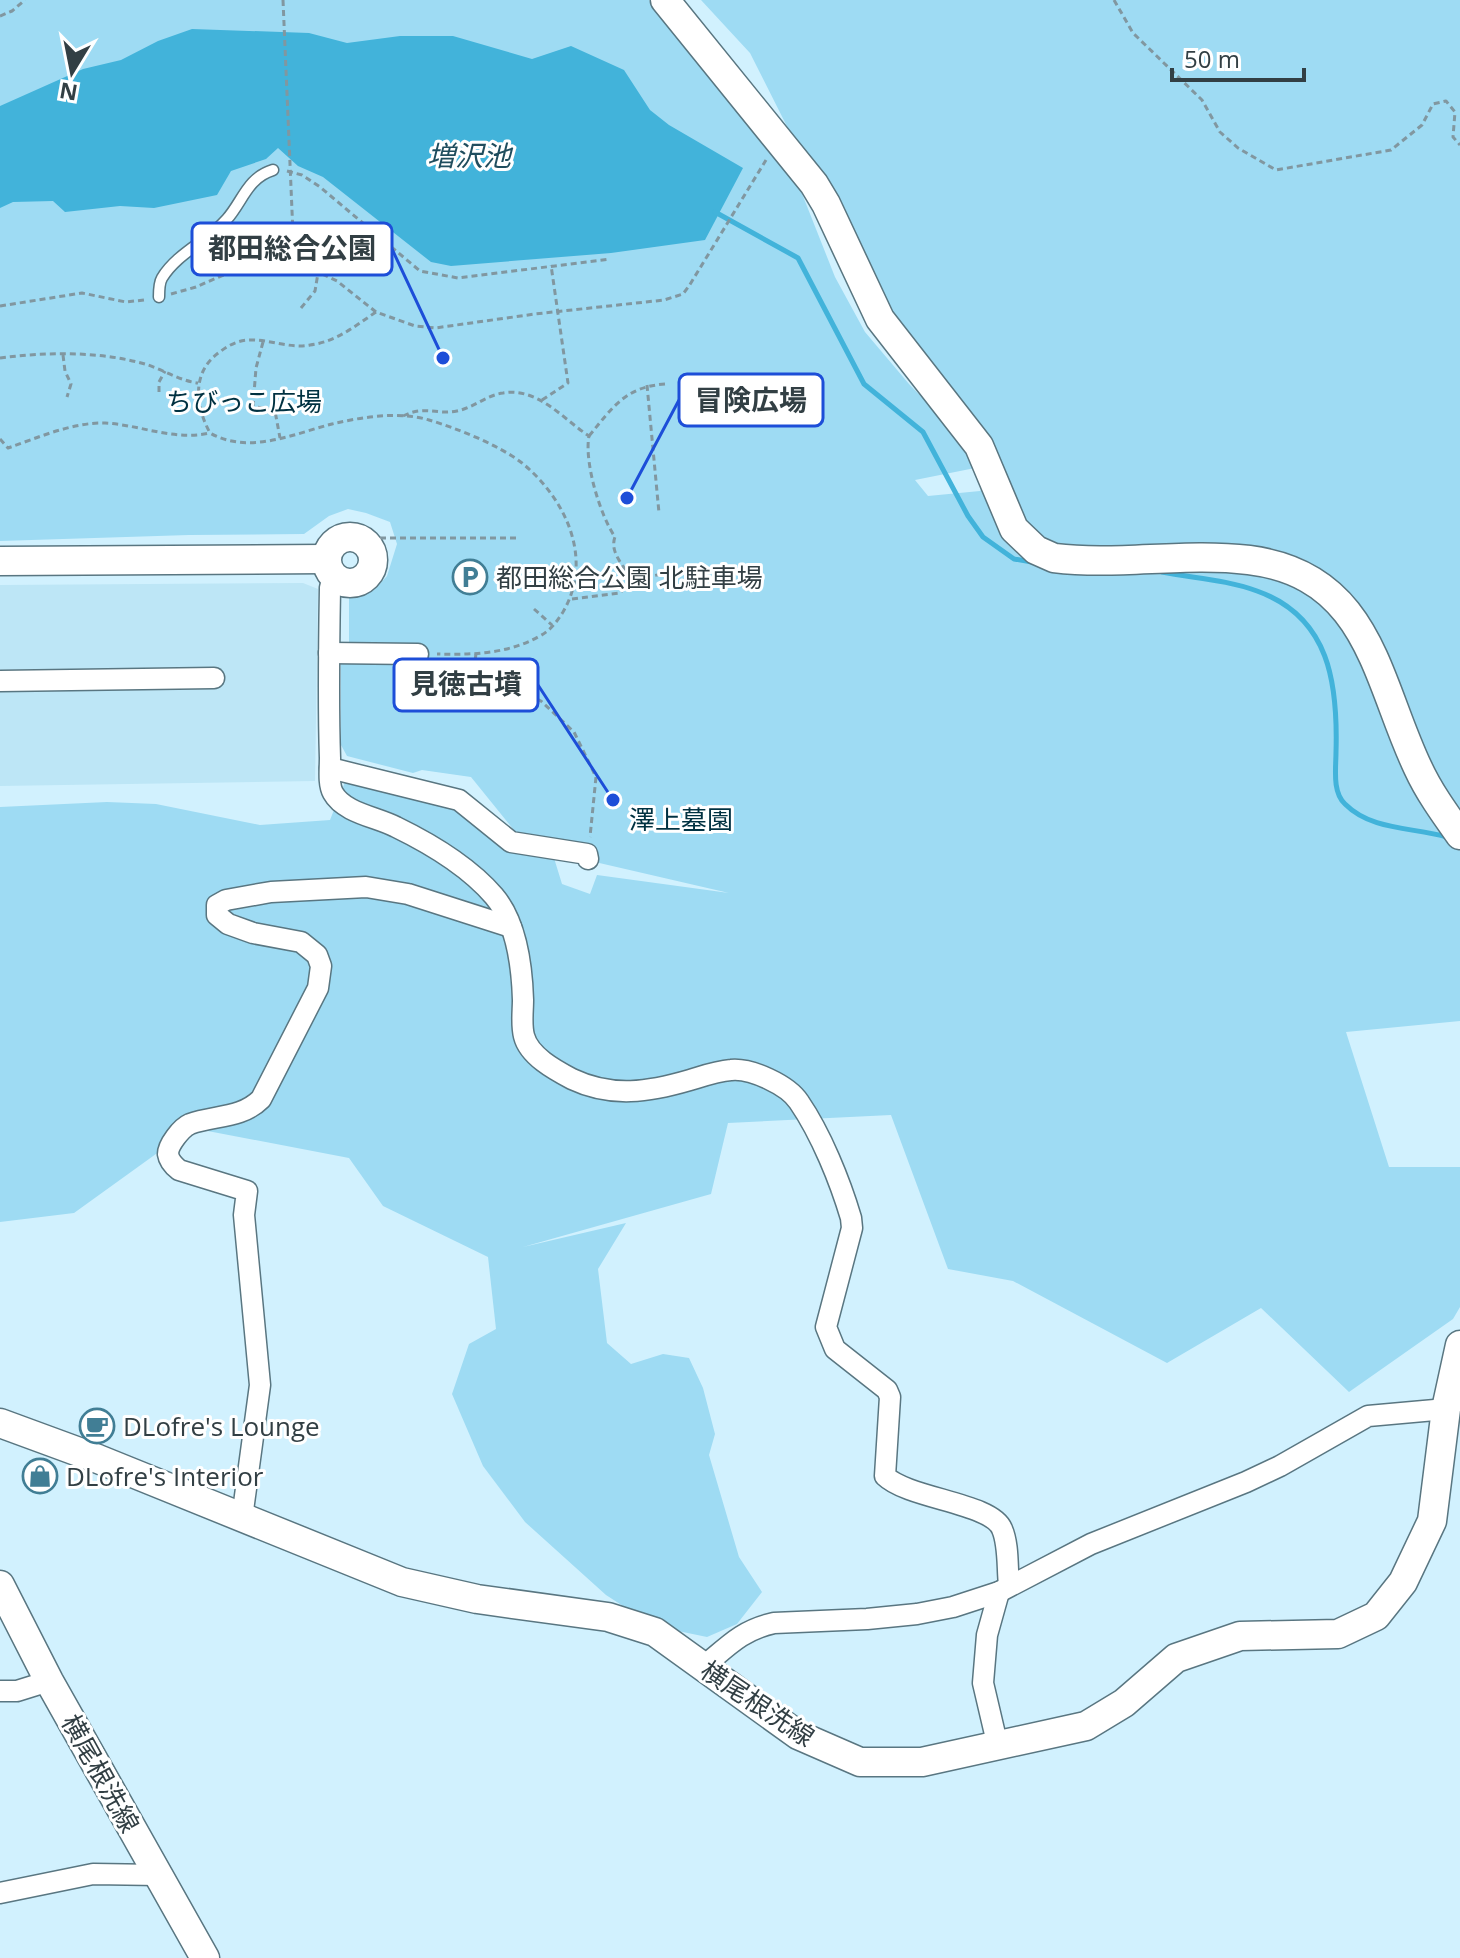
<svg xmlns="http://www.w3.org/2000/svg" width="1460" height="1958" font-family="'Open Sans','Noto Sans JP',sans-serif">
  <style>
    .built { fill: #bde6f6 }
    .green { fill: #9edbf3; fill-rule: evenodd }
    .water { fill: #42b3da }
    .lines { fill: none; stroke-linecap: round; stroke-linejoin: round }
    .stream { stroke: #42b3da; stroke-width: 5 }
    .lane-casing { stroke: #597681; stroke-width: 13 }
    .street-casing { stroke: #597681; stroke-width: 23 }
    .secondary-casing { stroke: #597681; stroke-width: 31 }
    .path { stroke: #8197a0; stroke-width: 3; stroke-dasharray: 6 4; stroke-linecap: butt }
    .lane { stroke: #fff; stroke-width: 10 }
    .street { stroke: #fff; stroke-width: 20 }
    .secondary { stroke: #fff; stroke-width: 28 }
    .path-bridge { stroke: #8197a0; stroke-width: 3; stroke-dasharray: 6 4; stroke-linecap: butt }
    .labels { text-anchor: middle; dominant-baseline: central; stroke-width: 6; stroke-linejoin: round; paint-order: stroke }
    .park-label { font-size: 26px; fill: #003141; stroke: #fff }
    .poi-label { font-size: 26px; fill: #323f44; stroke: #fff; text-anchor: start }
    .street-label { font-size: 26px; fill: #323f44; stroke: #fff }
    .water-label { font-size: 28px; font-style: italic; fill: #1f4d5e; stroke: #fff }
    .leader { fill: none; stroke: #1d4ed8; stroke-width: 3 }
    .callout-dot { fill: #1d4ed8; stroke: #fff; stroke-width: 3 }
    .callout { fill: #fff; stroke: #1d4ed8; stroke-width: 3 }
    .callout-label { font-size: 28px; text-anchor: middle; font-weight: bold; fill: #323f44 }
  </style>
  <rect width="100%" height="100%" fill="#d1f1fe"/>
  <!-- built -->
  <path class="built" d="M303,583L318,589L315,781L0,786V585Z"/>
  <!-- green -->
  <path class="green" d="M0,0H649L797,181L835,277L865,332L909,384L977,454L826,204L750,53L701,0H1460V1021L1346,1032L1389,1167H1460V1307L1453,1319L1349,1392L1261,1308L1167,1363L1013,1281L948,1269L891,1115L728,1123L711,1194L523,1247L626,1223L598,1269L607,1343L631,1364L663,1354L689,1358L703,1388L715,1434L709,1455L739,1557L762,1592L737,1624L707,1637L654,1626L606,1595L525,1522L483,1466L452,1394L469,1344L496,1329L488,1257L383,1206L349,1158L192,1128L74,1213L0,1222V807L107,802L156,804L260,825L330,820L347,777L454,805L554,858L562,884L590,894L597,875L729,893L595,862L594,847L518,835L471,777L422,770L413,773L347,756L341,745V658H349V594L374,590L387,576L397,544L390,522L366,513L348,509L329,516L304,534L189,535L0,541ZM985,466L990,473L980,491L928,496L915,480Z"/>
  <!-- water -->
  <path class="water" d="M192,29L309,33L347,43L400,36H453L532,59L571,46L624,70L650,110L669,125L743,168L705,240L611,253L451,266L431,262L323,177L298,166L278,148L266,159L231,171L217,195L154,208L120,206L65,212L53,201L13,202L0,208V106L83,69L121,60L158,41Z"/>
  <g class="lines">
    <!-- stream -->
    <g class="stream">
      <path d="M715,212L798,258L864,384L923,432L968,516L983,537L1014,559L1032,562"/>
      <path d="M1162,572C1193,578 1228,580 1257,591C1330,617 1338,684 1336,752C1336,768 1332,792 1345,804C1372,831 1413,827 1447,837"/>
    </g>
    <!-- lane casing -->
    <g class="lane-casing">
      <path id="lane" d="M159,297C159,291 159,283 162,278C177,253 208,241 227,219C243,201 247,178 273,170"/>
    </g>
    <!-- street casing -->
    <g class="street-casing">
      <g id="street">
        <path d="M333,576L330,588C329,645 328,701 330,758C330,769 328,784 333,793C344,813 377,817 396,827C431,844 469,867 494,896C517,923 522,966 523,1000C523,1011 521,1025 524,1036C529,1056 555,1070 572,1079C612,1098 649,1092 690,1080C703,1076 717,1071 731,1070C751,1068 788,1085 799,1102C821,1134 840,1181 851,1218L852,1228L826,1327L835,1349L887,1390L890,1397L885,1476C909,1499 992,1503 1002,1529C1009,1545 1007,1568 1009,1585"/>
        <path d="M329,653L418,654"/>
        <path d="M0,681L214,678"/>
        <path d="M330,768L459,800L511,842L587,854L588,859"/>
        <path d="M242,1518L260,1385L244,1215L247,1191L179,1170C174,1166 169,1161 168,1154C168,1145 181,1128 190,1124C214,1115 241,1119 261,1099L318,988L321,966L317,955L301,942L253,933L228,924L217,915V905L226,900L271,892L366,887L408,894L511,927"/>
        <path d="M703,1667C728,1646 742,1630 774,1623L867,1619L917,1614L953,1607L999,1592L1091,1544L1246,1482L1280,1466L1368,1416L1446,1409"/>
        <path d="M0,1691H17L49,1681"/>
        <path d="M998,1747L983,1683L987,1635L999,1592"/>
        <path d="M0,1893L93,1874L159,1875"/>
      </g>
    </g>
    <!-- secondary casing -->
    <g class="secondary-casing">
      <g id="secondary">
        <path d="M665,0L814,184L826,204L880,319L979,446L1014,529L1036,550L1054,558C1118,566 1184,552 1249,560C1370,575 1376,680 1418,768C1429,792 1445,814 1460,835"/>
        <circle cx="350" cy="560" r="23"/>
        <path d="M0,561L326,559"/>
        <path d="M0,1423L98,1459L402,1582L477,1599L608,1617L655,1632L798,1735L860,1762H922L1086,1726L1124,1703L1176,1658L1240,1636L1338,1634L1376,1616L1403,1582L1432,1521L1446,1409L1460,1345"/>
        <path d="M0,1585L49,1681L205,1958"/>
      </g>
    </g>
    <!-- path -->
    <g class="path">
      <path d="M1114,0L1133,33L1202,100L1220,132L1238,148L1276,170L1391,150L1422,125L1433,104L1446,101L1455,112L1453,137L1460,145"/>
      <path d="M0,16L12,11L25,0"/>
      <path d="M287,171L302,175L320,187L420,271L458,278L610,259"/>
      <path d="M293,234L294,264"/>
      <path d="M258,260C261,242 278,243 293,240"/>
      <path d="M171,294L196,287L258,260L294,264L318,272L337,281L376,312L415,326L435,328L535,314L664,300L683,294L689,286L766,160"/>
      <path d="M0,306L82,293L126,302L144,300"/>
      <path d="M301,308L315,291L318,273"/>
      <path d="M376,312C355,326 336,342 310,345C290,349 269,339 249,340C239,340 229,345 221,351C191,371 195,405 210,433C249,455 293,434 332,424C362,417 399,411 429,420C456,428 499,445 522,463C566,499 594,559 563,612C556,623 550,631 538,637C507,654 471,655 437,654"/>
      <path d="M263,342L256,368L253,406L275,411L280,438"/>
      <path d="M63,355L65,371L71,384L67,397"/>
      <path d="M0,358C47,352 99,351 145,364C162,369 180,381 198,383"/>
      <path d="M647,385L659,513"/>
      <path d="M159,392V382L165,371"/>
      <path d="M542,400L568,383L551,265"/>
      <path d="M403,416C425,405 436,415 457,411C473,408 487,395 503,393C538,387 563,419 589,436C584,462 600,515 615,537C609,553 625,566 631,580"/>
      <path d="M589,436C613,407 625,387 665,384"/>
      <path d="M0,439L8,448C37,438 73,422 105,423C141,425 173,441 210,433"/>
      <path d="M380,538H518"/>
      <path d="M572,599L620,593L631,580L673,572"/>
      <path d="M534,609L552,625"/>
      <path d="M476,654L471,686L528,695L541,701L574,732L596,777L590,837"/>
      <path d="M472,681L515,688L514,692"/>
    </g>
    <!-- lane -->
    <use href="#lane" class="lane"/>
    <!-- street -->
    <use href="#street" class="street"/>
    <!-- secondary -->
    <use href="#secondary" class="secondary"/>
    <!-- path-bridge -->
    <path class="path-bridge" d="M283,0L293,234"/>
  </g>
  <!-- icons -->
  <defs>
    <g id="parking-ring" transform="scale(1.8)"><circle r="9.5" fill="#fff" stroke="#417e95" stroke-width="1.5"/><path d="M-3.5-5.5H1a3.5 3.5 0 0 1 0 7H-1V5.5H-3.5ZM-1-3.4V-.6H.8a1.4 1.4 0 0 0 0-2.8Z" fill="#417e95"/></g>
    <g id="cafe-ring" transform="scale(1.8)"><circle r="9.5" fill="#fff" stroke="#417e95" stroke-width="1.5"/><path d="M-5.5-4.5H6V0H3Q3 3.5 0 3.5H-2.5Q-5.5 3.5-5.5 0ZM3-3.2v2h1.7v-2ZM-6 4.5H4V6H-6Z" fill="#417e95"/></g>
    <g id="shop-ring" transform="scale(1.8)"><circle r="9.5" fill="#fff" stroke="#417e95" stroke-width="1.5"/><path d="M-5-2.5h2.3a2.7 3.5 0 0 1 5.4 0H5L5.5 6h-11ZM-1.5-2.5h3a1.5 2.3 0 0 0-3 0Z" fill="#417e95"/></g>
  </defs>
  <g fill-rule="evenodd">
    <use href="#parking-ring" x="470" y="577"/>
    <use href="#cafe-ring" x="97" y="1426"/>
    <use href="#shop-ring" x="40" y="1476"/>
  </g>
  <g class="labels">
    <!-- park labels -->
    <g class="park-label">
      <text x="244" y="401">ちびっこ広場</text>
      <text x="681" y="819">澤上墓園</text>
    </g>
    <!-- poi labels -->
    <g class="poi-label">
      <text x="496" y="577">都田総合公園 北駐車場</text>
      <text x="123" y="1426">DLofre's Lounge</text>
      <text x="66" y="1476">DLofre's Interior</text>
    </g>
    <!-- street labels -->
    <g class="street-label">
      <text transform="translate(758 1703) rotate(34)">横尾根洗線</text>
      <text transform="translate(101 1773) rotate(61)">横尾根洗線</text>
    </g>
    <!-- water labels -->
    <g class="water-label">
      <text x="469" y="155">増沢池</text>
    </g>
  </g>
  <!-- callouts -->
  <path class="leader" d="M443 358L392 249M627 498L679 400M613 800L538 685"/>
  <g class="callout-dot">
    <circle cx="443" cy="358" r="8"/>
    <circle cx="627" cy="498" r="8"/>
    <circle cx="613" cy="800" r="8"/>
  </g>
  <g class="callout">
    <rect x="192" y="223" width="200" height="52" rx="8"/>
    <rect x="679" y="374" width="144" height="52" rx="8"/>
    <rect x="394" y="659" width="144" height="52" rx="8"/>
  </g>
  <g class="callout-label">
    <text x="292" y="258">都田総合公園</text>
    <text x="751" y="410">冒険広場</text>
    <text x="466" y="694">見徳古墳</text>
  </g>
  <!-- north arrow -->
  <g transform="translate(72 72) rotate(190)" stroke="#ffffff" stroke-width="6" paint-order="stroke">
  <path d="M0-6L14 30L0 20L-14 30Z" fill="#323f44"/>
  <text y="-12" font-size="22" font-weight="bold" text-anchor="middle" fill="#323f44">N</text>
  </g>
  <!-- scale -->
  <path d="M1172 68v12h132v-12" fill="none" stroke="#323f44" stroke-width="4"/>
  <text x="1184" y="68" font-size="24" fill="#323f44" stroke="#ffffff" stroke-width="6" paint-order="stroke">50 m</text>
</svg>
